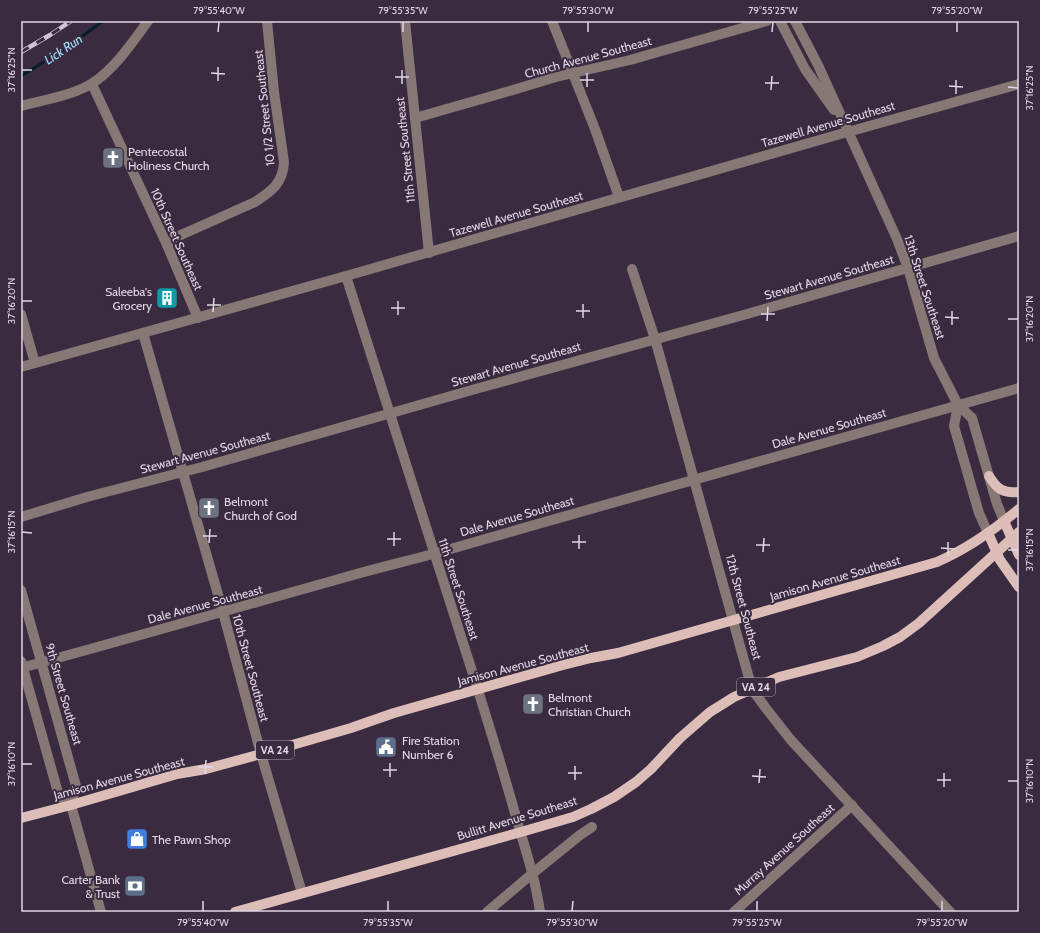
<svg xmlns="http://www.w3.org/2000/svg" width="1040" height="933" font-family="Cabin,sans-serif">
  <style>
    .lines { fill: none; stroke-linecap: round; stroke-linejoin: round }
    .stream { stroke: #021e2a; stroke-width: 3 }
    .minor { stroke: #877775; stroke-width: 10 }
    .major { stroke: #dcbdb8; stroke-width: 10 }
    .rail-casing { stroke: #d0c5d4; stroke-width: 4.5 }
    .rail { stroke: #3a2b40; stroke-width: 3; stroke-dasharray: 9; stroke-linecap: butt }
    .ticks { fill: none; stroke: #e1d7e5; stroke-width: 1.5 }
    .labels { text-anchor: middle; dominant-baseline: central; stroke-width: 4; stroke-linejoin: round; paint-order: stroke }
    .shield { fill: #3a2b40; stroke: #afa3b4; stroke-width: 1 }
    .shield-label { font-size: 11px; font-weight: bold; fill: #e1d7e5 }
    .street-label { font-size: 12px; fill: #e1d7e5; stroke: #3a2b40 }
    .poi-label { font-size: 12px; fill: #e1d7e5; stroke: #3a2b40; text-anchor: start }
    .water-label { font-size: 13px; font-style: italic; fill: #9ee1ff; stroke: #3a2b40 }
    .neatline { fill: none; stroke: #e1d7e5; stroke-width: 1.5 }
    .ticks-label { font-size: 10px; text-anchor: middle; fill: #e1d7e5 }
  </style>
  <rect width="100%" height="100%" fill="#3a2b40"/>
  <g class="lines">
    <!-- stream -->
    <path class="stream" d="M21,76L65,49L103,21"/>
    <!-- minor -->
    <g class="minor">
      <path d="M405,21L429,253"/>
      <path d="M552,21L595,129L619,197"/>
      <path d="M780,21L805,69L834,110"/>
      <path d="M795,21L818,65L897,239L908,268L934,358L958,405L972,418L997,504L1004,521"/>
      <path d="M92,84L167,245L198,318"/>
      <path d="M21,106C43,100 71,96 91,84C113,71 133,42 148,21"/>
      <path d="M415,118L513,90L556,77L630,60L767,21"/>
      <path d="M167,245L174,238L255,202C272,191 283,183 284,162L274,92L267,21"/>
      <path d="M632,269L655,339L752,689L765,707L790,739L950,912"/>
      <path d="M346,276C388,408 430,539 472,671C488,722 504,773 518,824C527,854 536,882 540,912"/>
      <path d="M21,314L35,363"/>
      <path d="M143,333L223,612L261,754L302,893"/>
      <path d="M21,367L346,276L837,135L1019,84"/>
      <path d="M958,405L954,426L979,513L988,533"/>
      <path d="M21,517L87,497L202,467L479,388L747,314L1019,236"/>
      <path d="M21,590L76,786L71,805L101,912"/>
      <path d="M21,661L59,796L71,805"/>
      <path d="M21,668C125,640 228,610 332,581C365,571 399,563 433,554C628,498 823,443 1019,388"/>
      <path d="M487,912L533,873L580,835L592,827"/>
      <path d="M734,912L852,805"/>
    </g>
    <!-- major -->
    <g class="major">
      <path d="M989,476C996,488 1003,494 1019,492"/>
      <path d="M1004,521L1019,555"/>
      <path d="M988,533L1000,560L1019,587"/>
      <path d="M21,818L71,805L177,774L206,769L261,754L351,728L368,722L394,713L563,665L591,658L618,653L937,562C967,549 994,530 1019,509"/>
      <path d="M235,912L521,832L573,817L591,809L614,797L636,782L651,769L680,738L710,712L734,697L779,677L857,657L883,646L900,637L919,623L1019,532"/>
    </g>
    <!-- rail casing -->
    <g class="rail-casing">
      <path id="rail" d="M21,52L50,35L71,21"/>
    </g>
    <!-- rail -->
    <use href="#rail" class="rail"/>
  </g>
  <!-- ticks -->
  <path class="ticks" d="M218,32L219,22M403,32V22M588,32V22M772,32L773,22M957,32V22M22,70H32M211,73L225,74M395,77H409M580,80H594M218,81V67M765,83H779M402,84V70M949,86L963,87M587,87V73M1008,87L1018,88M771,90L772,76M956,94V80M22,301H32M207,305H221M391,308H405M576,311H590M213,312L214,298M761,314H775M398,315V301M945,317L959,318M583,318V304M1008,319H1018M767,321L768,307M952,325V311M22,532L32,533M203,536H217M387,539H401M572,542H586M209,543L210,529M756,545H770M394,546V532M941,548L955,549M579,549V535M1008,550H1018M763,552L764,538M948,556V542M22,764H32M199,767H213M383,770H397M568,773H582M205,774L206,760M752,776L766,777M390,777V763M575,780V766M937,780H951M1008,781H1018M759,783L760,769M944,787V773M203,911V901M388,911V901M572,911L573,901M757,911V901M942,911V901"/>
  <!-- icons -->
  <defs>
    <g id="church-square" transform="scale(1.15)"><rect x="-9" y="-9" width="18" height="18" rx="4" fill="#6b7280" stroke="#3a2b40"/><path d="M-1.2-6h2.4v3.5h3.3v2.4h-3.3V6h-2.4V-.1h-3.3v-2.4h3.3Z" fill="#fff"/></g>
    <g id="building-square" transform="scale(1.15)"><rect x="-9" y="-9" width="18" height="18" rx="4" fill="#0f9aa8" stroke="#3a2b40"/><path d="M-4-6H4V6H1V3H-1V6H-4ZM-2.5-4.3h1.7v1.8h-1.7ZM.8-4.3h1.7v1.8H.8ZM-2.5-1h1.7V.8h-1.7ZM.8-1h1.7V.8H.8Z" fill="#fff"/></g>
    <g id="civic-square" transform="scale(1.15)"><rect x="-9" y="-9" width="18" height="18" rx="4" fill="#5c6f8a" stroke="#3a2b40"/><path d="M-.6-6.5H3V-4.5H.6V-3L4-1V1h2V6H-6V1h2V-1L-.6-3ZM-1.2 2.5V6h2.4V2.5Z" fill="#fff"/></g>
    <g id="shop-square" transform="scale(1.15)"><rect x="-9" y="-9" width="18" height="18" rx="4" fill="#3f7fe0" stroke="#3a2b40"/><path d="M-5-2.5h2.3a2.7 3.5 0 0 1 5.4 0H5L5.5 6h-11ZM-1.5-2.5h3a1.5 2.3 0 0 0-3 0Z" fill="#fff"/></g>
    <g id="bank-square" transform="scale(1.15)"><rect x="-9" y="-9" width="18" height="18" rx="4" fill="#5c6f8a" stroke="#3a2b40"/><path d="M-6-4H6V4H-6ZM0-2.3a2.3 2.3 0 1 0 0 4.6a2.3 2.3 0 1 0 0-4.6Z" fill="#fff"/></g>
  </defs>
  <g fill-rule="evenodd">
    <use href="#church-square" x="113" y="158"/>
    <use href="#building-square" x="167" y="298"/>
    <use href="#church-square" x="209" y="508"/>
    <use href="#church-square" x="533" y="704"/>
    <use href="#civic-square" x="386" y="747"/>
    <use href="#shop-square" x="137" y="839"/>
    <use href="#bank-square" x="135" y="886"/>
  </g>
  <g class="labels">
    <!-- shield labels -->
    <g class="shield">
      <rect x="737" y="678" width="38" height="18" rx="3"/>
      <rect x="256" y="741" width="38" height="18" rx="3"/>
    </g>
    <g class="shield-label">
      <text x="756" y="687">VA 24</text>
      <text x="275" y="750">VA 24</text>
    </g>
    <!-- street labels -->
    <g class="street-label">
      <text transform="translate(588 57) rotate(-15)">Church Avenue Southeast</text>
      <text transform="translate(264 108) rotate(-96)">10 1/2 Street Southeast</text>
      <text transform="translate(828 124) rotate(-16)">Tazewell Avenue Southeast</text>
      <text transform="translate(405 150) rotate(-96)">11th Street Southeast</text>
      <text transform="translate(516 214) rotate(-16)">Tazewell Avenue Southeast</text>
      <text transform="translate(177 239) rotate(66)">10th Street Southeast</text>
      <text transform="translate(829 277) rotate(-16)">Stewart Avenue Southeast</text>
      <text transform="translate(925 287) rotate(72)">13th Street Southeast</text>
      <text transform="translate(516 364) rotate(-16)">Stewart Avenue Southeast</text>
      <text transform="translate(829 428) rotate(-16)">Dale Avenue Southeast</text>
      <text transform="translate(205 452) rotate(-15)">Stewart Avenue Southeast</text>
      <text transform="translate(517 516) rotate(-16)">Dale Avenue Southeast</text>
      <text transform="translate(835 578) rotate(-16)">Jamison Avenue Southeast</text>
      <text transform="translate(459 589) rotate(72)">11th Street Southeast</text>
      <text transform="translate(205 604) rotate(-15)">Dale Avenue Southeast</text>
      <text transform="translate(744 607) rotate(75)">12th Street Southeast</text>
      <text transform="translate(523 664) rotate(-15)">Jamison Avenue Southeast</text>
      <text transform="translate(251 668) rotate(75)">10th Street Southeast</text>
      <text transform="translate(64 694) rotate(74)">9th Street Southeast</text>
      <text transform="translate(119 778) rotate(-15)">Jamison Avenue Southeast</text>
      <text transform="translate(517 818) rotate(-17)">Bullitt Avenue Southeast</text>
      <text transform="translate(784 849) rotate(-42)">Murray Avenue Southeast</text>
    </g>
    <!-- poi labels -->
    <g class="poi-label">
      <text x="128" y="151">Pentecostal<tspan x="128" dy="14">Holiness Church</tspan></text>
      <text x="152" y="291" text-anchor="end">Saleeba's<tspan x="152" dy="14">Grocery</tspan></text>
      <text x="224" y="501">Belmont<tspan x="224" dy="14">Church of God</tspan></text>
      <text x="548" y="697">Belmont<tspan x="548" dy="14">Christian Church</tspan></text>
      <text x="402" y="740">Fire Station<tspan x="402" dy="14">Number 6</tspan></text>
      <text x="152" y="839">The Pawn Shop</text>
      <text x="120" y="879" text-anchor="end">Carter Bank<tspan x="120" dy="14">&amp; Trust</tspan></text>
    </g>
    <!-- water labels -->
    <g class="water-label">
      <text transform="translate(63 49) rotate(-34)">Lick Run</text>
    </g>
  </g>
  <!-- border -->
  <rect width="1040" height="933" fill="none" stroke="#3a2b40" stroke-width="44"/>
  <rect x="22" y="22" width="996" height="889" class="neatline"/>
  <g class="ticks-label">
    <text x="219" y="14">79°55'40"W</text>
    <text x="403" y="14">79°55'35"W</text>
    <text x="588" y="14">79°55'30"W</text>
    <text x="773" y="14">79°55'25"W</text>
    <text x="957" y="14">79°55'20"W</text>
    <text transform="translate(11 70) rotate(-90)" y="4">37°16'25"N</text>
    <text transform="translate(1029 88) rotate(-90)" y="4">37°16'25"N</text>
    <text transform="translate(11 301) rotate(-90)" y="4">37°16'20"N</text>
    <text transform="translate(1029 319) rotate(-90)" y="4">37°16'20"N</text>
    <text transform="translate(11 532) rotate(-90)" y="4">37°16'15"N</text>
    <text transform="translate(1029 550) rotate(-90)" y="4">37°16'15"N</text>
    <text transform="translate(11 764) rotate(-90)" y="4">37°16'10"N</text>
    <text transform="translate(1029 781) rotate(-90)" y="4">37°16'10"N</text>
    <text x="203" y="926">79°55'40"W</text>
    <text x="388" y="926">79°55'35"W</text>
    <text x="572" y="926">79°55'30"W</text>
    <text x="757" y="926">79°55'25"W</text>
    <text x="942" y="926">79°55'20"W</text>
  </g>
</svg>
